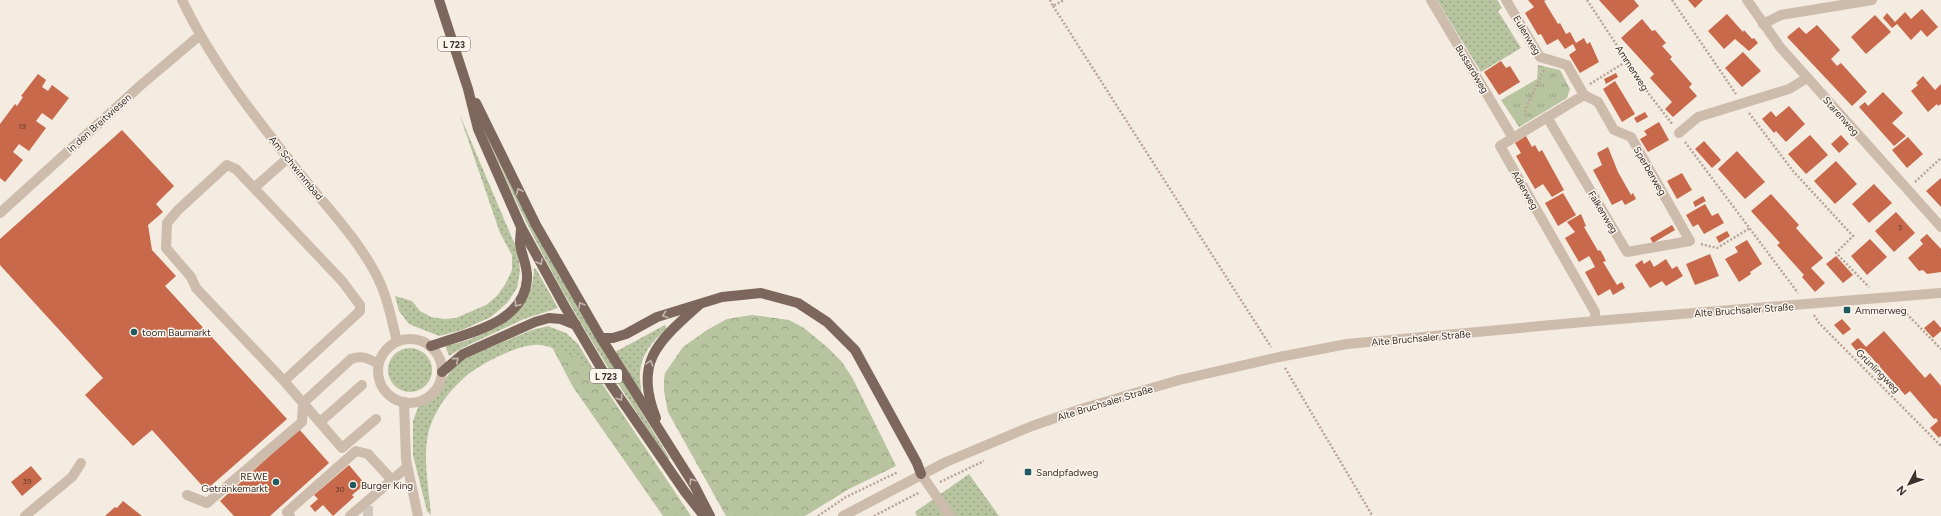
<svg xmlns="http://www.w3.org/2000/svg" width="1941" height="516" font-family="Figtree,sans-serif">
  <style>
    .grass { fill: url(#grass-dots) }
    .forest { fill: url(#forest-crowns) }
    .park { fill: url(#park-tufts) }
    .building { fill: #c8694b }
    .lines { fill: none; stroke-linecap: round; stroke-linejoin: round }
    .minor-tunnel { stroke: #cfc6bd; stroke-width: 10; stroke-dasharray: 10 5; stroke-linecap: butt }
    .path { stroke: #b9a596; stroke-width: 2.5; stroke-dasharray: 2 2; stroke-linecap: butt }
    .minor { stroke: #cdbbac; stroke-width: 10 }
    .major { stroke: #7d675c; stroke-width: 10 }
    .oneway { stroke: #c2b5ac }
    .poi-dot { fill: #1f5a5e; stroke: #fbf5ee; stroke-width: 1.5 }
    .labels { text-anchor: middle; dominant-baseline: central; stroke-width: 3; stroke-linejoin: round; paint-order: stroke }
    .number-label { font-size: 8px; fill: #5e3e33 }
    .shield { fill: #fbf5ee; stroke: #756b66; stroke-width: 1 }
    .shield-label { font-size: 9px; font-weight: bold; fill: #3b302b }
    .street-label { font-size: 10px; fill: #3b302b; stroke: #fbf5ee }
    .poi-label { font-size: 10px; fill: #3b302b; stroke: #fbf5ee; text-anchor: start }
  </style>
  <defs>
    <pattern id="grass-dots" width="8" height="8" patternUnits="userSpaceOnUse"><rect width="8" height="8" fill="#b8c4a0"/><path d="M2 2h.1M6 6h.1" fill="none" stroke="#97a083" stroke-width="1.8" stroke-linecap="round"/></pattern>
    <pattern id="forest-crowns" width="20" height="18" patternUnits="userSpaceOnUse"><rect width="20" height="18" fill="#b8c4a0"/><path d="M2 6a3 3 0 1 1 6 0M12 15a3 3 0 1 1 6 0" fill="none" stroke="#97a083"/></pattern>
    <pattern id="park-tufts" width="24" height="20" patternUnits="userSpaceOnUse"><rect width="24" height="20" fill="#b8c4a0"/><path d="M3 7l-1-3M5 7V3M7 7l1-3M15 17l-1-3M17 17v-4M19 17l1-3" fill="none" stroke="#97a083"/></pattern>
  </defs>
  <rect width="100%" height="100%" fill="#f4ebe1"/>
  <!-- grass -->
  <g class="grass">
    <path d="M1437,0H1497L1502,8L1498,11L1521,48L1481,72Z"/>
    <path d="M459,113L518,252L520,271L517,288L507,303L491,317L462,330L439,336L409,324L399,311L395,296L412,301L420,311L431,317L445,319L456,318L486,305L497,296L506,283L512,270V255L500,233Z"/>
    <path d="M490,142L532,226L571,296L670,459H668C599,358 537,256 490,142Z"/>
    <path d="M534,268L536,269L558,308L524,319L462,348L449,356L445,345C469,345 511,321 525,301C531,292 534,279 534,268Z"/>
    <path d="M665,325L667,329C653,340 642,353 640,372C639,379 642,388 641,394L615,352Z"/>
    <path d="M548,326L566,333L578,344L601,382C586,368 573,354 552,348C547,346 540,344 534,345C517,345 476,366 464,378C448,392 435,410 429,430C422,456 429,489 431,515L427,511L413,455V421L419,405L435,398L452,368L464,358L532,330Z"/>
    <circle cx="410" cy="370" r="22"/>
    <path d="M969,474L999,516H917L915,512Z"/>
  </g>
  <!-- forest -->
  <g class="forest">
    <path d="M752,315L789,320L804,328L827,347L842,362L853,379L896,466L849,489L805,516H726L668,412L664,391V380L665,373L683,347L707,330L727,319Z"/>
    <path d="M552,347L575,357L601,382L691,516H663L573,387Z"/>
  </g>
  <!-- park -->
  <path class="park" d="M1538,65L1560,70L1570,89L1567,98L1519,127L1501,100L1537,79Z"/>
  <!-- building -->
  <g class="building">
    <path d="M1528,0H1546L1544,1L1558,24L1560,23L1566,34L1570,32L1576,43L1584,38L1587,44L1590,42L1599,62L1580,73L1569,55L1576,50L1573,44L1565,49L1558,39L1547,45L1541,34L1538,35L1525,13L1534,7Z"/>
    <path d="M1599,0H1634L1639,6L1620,23Z"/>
    <path d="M1688,0H1703L1695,8Z"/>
    <path d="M1922,9L1938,27L1927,37L1921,30L1911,40L1897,24L1892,28L1883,18L1887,13L1895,22L1905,12L1911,19Z"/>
    <path d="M1727,14L1743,32L1744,30L1752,39L1754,38L1758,43L1749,51L1735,39L1724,49L1708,31Z"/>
    <path d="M1875,15L1891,32L1866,54L1851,37Z"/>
    <path d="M1642,19L1652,31L1655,30L1666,43L1662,46L1672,57L1670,59L1692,84L1689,87L1697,96L1673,117L1665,109L1672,102L1650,78L1654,74L1621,38Z"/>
    <path d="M1817,25L1840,50L1831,59L1837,66L1841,63L1867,92L1852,106L1787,37L1799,27L1806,34Z"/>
    <path d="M1743,52L1761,71L1742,87L1725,68Z"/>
    <path d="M1501,61L1506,68L1510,66L1520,82L1499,95L1484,72Z"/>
    <path d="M1616,73L1618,77L1606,84L1604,79Z"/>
    <path d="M38,74L46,80L42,87L48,91L52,85L69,98L52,120L42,113L36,121L46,128L29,151L19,144L13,152L23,160L5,182L0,178V124L15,104L17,106L23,97L21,96Z"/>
    <path d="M1923,76L1935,90L1941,84V104L1938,106L1937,104L1928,112L1911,91L1918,85L1916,83Z"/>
    <path d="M1615,81L1635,114L1622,122L1603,89Z"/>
    <path d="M1883,92L1903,113L1892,123L1906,136L1894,146L1859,107L1865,102L1868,106Z"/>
    <path d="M1789,106L1805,124L1786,142L1776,131L1774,133L1762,119L1771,111L1776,117Z"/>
    <path d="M1645,112L1648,117L1637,123L1634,118Z"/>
    <path d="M1659,122L1669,140L1648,152L1640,139L1647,135L1644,131Z"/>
    <path d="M122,130L174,186L156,204L163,212L148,225L152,250L176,276L165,286L287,419L206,490L152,430L133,446L85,395L103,378L0,265V239Z"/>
    <path d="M1810,135L1828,155L1806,174L1788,154Z"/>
    <path d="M1841,135L1849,144L1839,153L1831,144Z"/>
    <path d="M1526,136L1532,147L1535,145L1539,152L1542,150L1564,190L1552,197L1543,184L1535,189L1516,156L1521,153L1515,143Z"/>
    <path d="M1908,137L1923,154L1907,168L1892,150Z"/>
    <path d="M1704,141L1721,160L1712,168L1695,149Z"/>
    <path d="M1608,147L1618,172L1631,195L1633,193L1636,199L1625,205L1622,200L1612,205L1593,170L1602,165L1597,153Z"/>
    <path d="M1737,151L1765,182L1745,199L1718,169Z"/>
    <path d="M1836,161L1857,184L1835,204L1814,181Z"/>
    <path d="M1682,173L1692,190L1677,199L1667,181Z"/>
    <path d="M1941,178V207L1926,191Z"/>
    <path d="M1874,184L1892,203L1869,223L1852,204Z"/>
    <path d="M1563,193L1576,215L1558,226L1545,203Z"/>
    <path d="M1771,194L1799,225L1796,228L1823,258L1811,268L1825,283L1815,292L1802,277L1804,275L1777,245L1780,243L1751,211Z"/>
    <path d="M1703,196L1706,201L1695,207L1693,202Z"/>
    <path d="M1705,204L1712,216L1718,213L1724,223L1704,234L1698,224L1693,227L1686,215Z"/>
    <path d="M1896,212L1915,233L1894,252L1875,231Z"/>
    <path d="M1581,214L1586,226L1584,227L1598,251L1600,250L1603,255L1606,261L1603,262L1617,285L1622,282L1625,288L1613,295L1610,289L1598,296L1585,272L1595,267L1592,261L1589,256L1579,262L1565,238L1575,232L1567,222Z"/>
    <path d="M1672,225L1675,230L1653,243L1650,238Z"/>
    <path d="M1727,231L1730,236L1719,243L1716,237Z"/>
    <path d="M1927,234L1941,249V272L1927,274L1923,270L1919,271L1908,258L1923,244L1920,240Z"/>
    <path d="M1870,239L1887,257L1867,275L1851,256Z"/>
    <path d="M1747,240L1762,264L1750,272L1751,274L1739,282L1725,259L1738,252L1735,247Z"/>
    <path d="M1710,254L1719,276L1695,285L1686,264Z"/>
    <path d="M1836,256L1853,275L1843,283L1826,264Z"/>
    <path d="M1666,259L1672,269L1677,266L1683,276L1666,286L1662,281L1650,288L1635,265L1642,260L1644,264L1650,260L1654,267Z"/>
    <path d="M1842,319L1851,329L1843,335L1834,325Z"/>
    <path d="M1934,320L1941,328V331L1933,338L1924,328Z"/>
    <path d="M1884,331L1925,378L1930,373L1941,386V436L1939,438L1930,428L1938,421L1936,418L1934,419L1910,391L1905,395L1864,349L1859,354L1851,344L1858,338L1866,347Z"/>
    <path d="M299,429L329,463L270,516H234L220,501Z"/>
    <path d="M349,465L365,484L352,495L354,497L333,516L323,505L315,512L310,506L318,499L314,495Z"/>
    <path d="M31,466L42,479L22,496L11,482Z"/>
    <path d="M123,501L142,516H105L115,507L117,508Z"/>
  </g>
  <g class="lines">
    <!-- minor-tunnel -->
    <path class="minor-tunnel" d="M368,516V500"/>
    <!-- path -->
    <g class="path">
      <path d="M1050,0L1053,6L1064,0"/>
      <path d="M1587,0L1649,94L1673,125"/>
      <path d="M1672,0L1736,94"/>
      <path d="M1053,6L1271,347"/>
      <path d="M1590,84L1627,61"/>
      <path d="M1749,113L1793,171L1853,236L1836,253L1869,287"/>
      <path d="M1526,116L1525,110L1544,70"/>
      <path d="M1685,142L1798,293"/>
      <path d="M1915,182L1941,158"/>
      <path d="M1701,244L1717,248L1750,228"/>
      <path d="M1901,308L1941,349"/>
      <path d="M1814,315L1819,323L1941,446"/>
      <path d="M1285,368L1372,515L1371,516"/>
      <path d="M940,482L984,461"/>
      <path d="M818,516L846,497L898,472"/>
      <path d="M874,516L920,492"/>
    </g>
    <!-- minor -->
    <g class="minor">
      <path d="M182,0C214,67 259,122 305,180C330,210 366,249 381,285C389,303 392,323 397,341"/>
      <path d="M1431,0L1513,138"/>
      <path d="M1506,0L1540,57L1567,65L1584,95"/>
      <path d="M1747,0L1780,47L1941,227"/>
      <path d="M1763,24L1781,15L1872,0"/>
      <path d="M1584,95L1500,146L1595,312V321"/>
      <path d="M1547,117L1627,252L1690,241L1631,137L1614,130L1598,102L1584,95"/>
      <path d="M1679,133L1698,117L1789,89L1807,78"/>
      <path d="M254,188L288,158"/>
      <path d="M0,213L141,85L199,36"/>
      <circle cx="410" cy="371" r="32"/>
      <path d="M284,381L360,311V305L342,281L236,169L227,165L178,210L167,223L166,248L191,277L196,288L284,381L342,448L376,419"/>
      <path d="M404,402L406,460L418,516"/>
      <path d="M320,422L362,385"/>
      <path d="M921,474L950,516"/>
      <path d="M187,495L207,503L302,422L303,403L351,359C362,355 368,358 378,364"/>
      <path d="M25,516L72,477L81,463"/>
      <path d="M290,516L287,512L356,451L368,454L392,480"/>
      <path d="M350,516L407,467"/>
      <path d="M843,516L946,462L1032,426L1081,409L1179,380L1279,357L1347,344L1595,321L1941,293"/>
    </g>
    <!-- major -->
    <g class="major">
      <path d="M439,0L468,89L478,129L521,227L565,307L611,385L685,492L704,516"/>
      <path d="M476,103L536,225L601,338L694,485L710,516"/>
      <path d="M601,338H613L626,334L657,317L722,297L761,293L798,303L827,322L855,350L917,463L921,474"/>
      <path d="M431,346C465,333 524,325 527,279C528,265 521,255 520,243C520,238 521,232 521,227"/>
      <path d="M442,372L463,354L535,322L549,318L561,319L576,325"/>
      <path d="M656,418C633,361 659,341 699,305"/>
    </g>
  </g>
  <!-- one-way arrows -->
  <defs><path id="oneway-chevron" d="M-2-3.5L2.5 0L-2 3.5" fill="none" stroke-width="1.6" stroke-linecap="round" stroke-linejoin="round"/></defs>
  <g class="oneway">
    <use href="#oneway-chevron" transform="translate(519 191) rotate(-116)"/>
    <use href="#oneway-chevron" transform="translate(540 262) rotate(61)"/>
    <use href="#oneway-chevron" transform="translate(517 304) rotate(126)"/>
    <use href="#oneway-chevron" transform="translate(581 305) rotate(-120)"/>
    <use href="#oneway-chevron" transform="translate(665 315) rotate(162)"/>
    <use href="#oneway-chevron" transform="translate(456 360) rotate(-40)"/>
    <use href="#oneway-chevron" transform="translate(650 363) rotate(-73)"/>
    <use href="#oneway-chevron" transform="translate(620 398) rotate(56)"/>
    <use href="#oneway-chevron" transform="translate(692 481) rotate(-122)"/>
  </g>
  <!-- markers -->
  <g class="poi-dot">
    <rect x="1843" y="306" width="8" height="8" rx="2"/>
    <circle cx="134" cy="332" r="4"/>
    <rect x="1024" y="468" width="8" height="8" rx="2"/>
    <circle cx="276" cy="482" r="4"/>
    <circle cx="353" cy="485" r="4"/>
  </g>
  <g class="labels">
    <!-- number labels -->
    <g class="number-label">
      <text x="22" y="126">19</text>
      <text x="1900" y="227">3</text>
      <text x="27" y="481">39</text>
      <text x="340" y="489">30</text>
    </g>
    <!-- shield labels -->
    <g class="shield">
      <rect x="438" y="37" width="32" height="14" rx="3"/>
      <rect x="590" y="369" width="32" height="14" rx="3"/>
    </g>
    <g class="shield-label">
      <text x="454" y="44">L 723</text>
      <text x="606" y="376">L 723</text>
    </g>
    <!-- street labels -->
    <g class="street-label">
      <text transform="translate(1527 35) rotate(59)">Eulenweg</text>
      <text transform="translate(1632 68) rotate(57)">Ammerweg</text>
      <text transform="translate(1472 69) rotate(59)">Bussardweg</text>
      <text transform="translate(1841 116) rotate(48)">Starenweg</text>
      <text transform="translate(99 123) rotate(-42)">In den Breitwiesen</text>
      <text transform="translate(296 168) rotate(51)">Am Schwimmbad</text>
      <text transform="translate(1650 171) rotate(60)">Sperberweg</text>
      <text transform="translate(1525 190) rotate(60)">Adlerweg</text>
      <text transform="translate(1603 212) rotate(59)">Falkenweg</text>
      <text transform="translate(1744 310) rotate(-4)">Alte Bruchsaler Straße</text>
      <text transform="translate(1421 338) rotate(-5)">Alte Bruchsaler Straße</text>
      <text transform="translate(1878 371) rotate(45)">Grünlingweg</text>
      <text transform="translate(1105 403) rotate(-17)">Alte Bruchsaler Straße</text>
    </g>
    <!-- poi labels -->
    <g class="poi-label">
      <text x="1855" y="310">Ammerweg</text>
      <text x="142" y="332">toom Baumarkt</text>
      <text x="1036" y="472">Sandpfadweg</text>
      <text x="268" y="476" text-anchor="end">REWE<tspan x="268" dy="12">Getränkemarkt</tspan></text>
      <text x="361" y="485">Burger King</text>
    </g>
  </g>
  <!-- north arrow -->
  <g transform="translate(1909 484) rotate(229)" stroke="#fbf5ee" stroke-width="3" paint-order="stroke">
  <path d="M0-3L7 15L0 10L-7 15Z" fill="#3b302b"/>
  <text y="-6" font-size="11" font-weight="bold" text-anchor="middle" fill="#3b302b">N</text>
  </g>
</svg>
